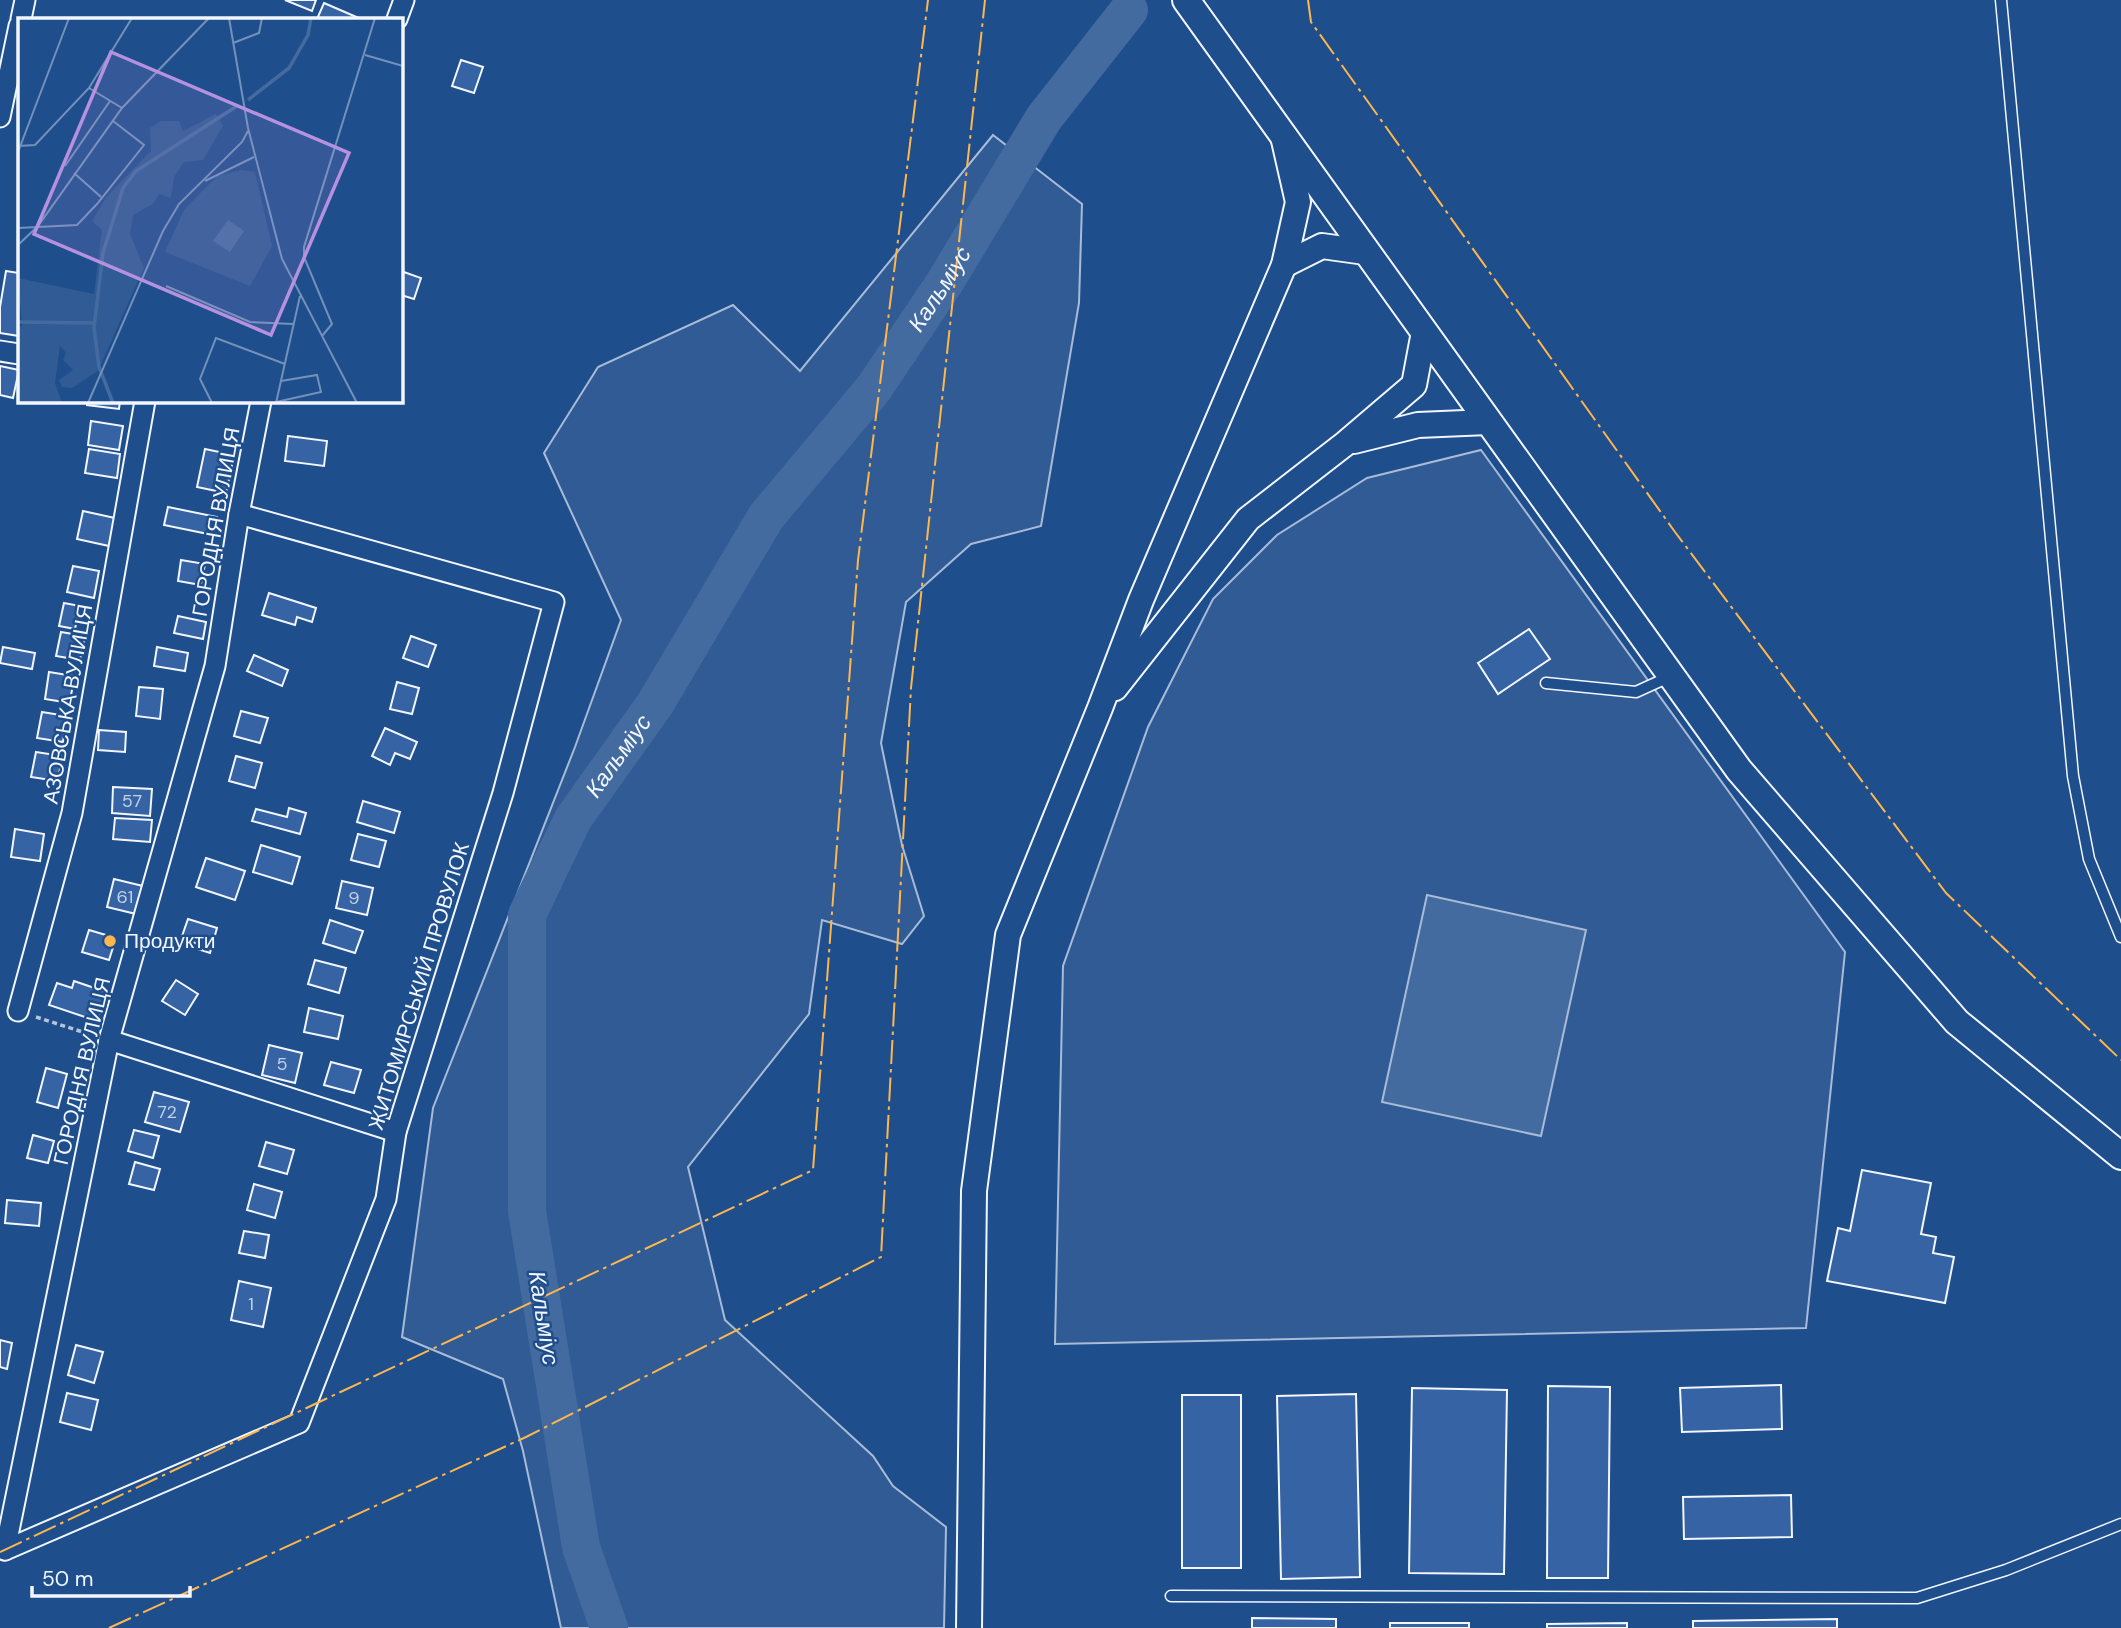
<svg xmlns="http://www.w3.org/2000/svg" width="2121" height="1628" font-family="'DM Sans',sans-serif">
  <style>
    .built { fill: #305b95; stroke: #a8bbd7; stroke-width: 2 }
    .water { fill: #446ba0; stroke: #a8bbd7; stroke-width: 2 }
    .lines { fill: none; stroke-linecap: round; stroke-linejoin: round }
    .river { stroke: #446ba0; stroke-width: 38 }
    .building { fill: #3563a3; stroke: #f2f6ff; stroke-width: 2 }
    .service-casing { stroke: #f2f6ff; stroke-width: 13 }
    .minor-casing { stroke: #f2f6ff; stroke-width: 23 }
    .tertiary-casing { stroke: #f2f6ff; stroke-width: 28 }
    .secondary-casing { stroke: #f2f6ff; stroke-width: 30 }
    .path { stroke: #b3c4dc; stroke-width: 3.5; stroke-dasharray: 5 3.5; stroke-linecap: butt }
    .service { stroke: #1f4e8c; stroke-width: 10 }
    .minor { stroke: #1f4e8c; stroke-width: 19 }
    .tertiary { stroke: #1f4e8c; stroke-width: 24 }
    .secondary { stroke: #1f4e8c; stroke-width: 26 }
    .power { stroke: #ffb74d; stroke-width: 2; stroke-dasharray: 24 5 3.5 5; stroke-linecap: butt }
    .poi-dot { fill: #ffb74d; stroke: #1f4e8c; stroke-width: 2.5 }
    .labels { text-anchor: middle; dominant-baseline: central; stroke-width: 5; stroke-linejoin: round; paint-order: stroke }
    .number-label { font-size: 18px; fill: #c3d1e8 }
    .street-label { font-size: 21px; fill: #f2f6ff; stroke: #1f4e8c }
    .poi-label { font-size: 21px; fill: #f2f6ff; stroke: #1f4e8c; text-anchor: start }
    .water-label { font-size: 23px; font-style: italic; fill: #f2f6ff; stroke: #1f4e8c }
    .inset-river { fill: none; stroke: #446ba0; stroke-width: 3.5 }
    .inset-road { fill: none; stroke: #7391ba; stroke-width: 2 }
    .view { fill: #b691df; fill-opacity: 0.15; stroke: #b691df; stroke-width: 3.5 }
    .inset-edge { fill: none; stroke: #f2f6ff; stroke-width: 3.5 }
  </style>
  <rect width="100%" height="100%" fill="#1f4e8c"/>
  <!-- built -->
  <g class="built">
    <path d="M993,135L1082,204L1079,303L1041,526L971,544L906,602L881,743L902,845L924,916L902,944L822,920L809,1014L688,1167L725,1320L873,1456L893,1486L946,1527L944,1628H561L523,1451L503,1379L402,1337L433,1108L575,747L621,620L544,453L598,367L733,305L800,371Z"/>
    <path d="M1481,450L1845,952L1806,1328L1055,1344L1063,966L1148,727L1213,599L1277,535L1367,478Z"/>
  </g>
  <!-- water -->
  <path class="water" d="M1427,895L1586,930L1541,1136L1382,1102Z"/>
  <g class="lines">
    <!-- river -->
    <path class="river" id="s1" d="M609,1628L581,1547L527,1211V915L573,819L655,704L766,517L874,388L945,282L1044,118L1129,10"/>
  </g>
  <!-- building -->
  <g class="building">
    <path d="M285,0H316L312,11Z"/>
    <path d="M324,3L361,19H317Z"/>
    <path d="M461,60L483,67L474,93L452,86Z"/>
    <path d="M6,271L19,273V336L0,333V307Z"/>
    <path d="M401,271L421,278L414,299L401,295Z"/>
    <path d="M0,366L19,370L13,398L0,395Z"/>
    <path d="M87,401H120L119,409L87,405Z"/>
    <path d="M91,421L123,426L119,450L88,445Z"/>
    <path d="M288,436L327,441L324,466L285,461Z"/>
    <path d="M89,449L120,454L117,478L85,473Z"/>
    <path d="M205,449L234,455L226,493L197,487Z"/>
    <path d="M168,507L217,517L213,535L164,525Z"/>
    <path d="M83,511L115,518L109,546L77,539Z"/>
    <path d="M181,560L205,564L201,585L178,581Z"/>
    <path d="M73,566L99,571L94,598L67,592Z"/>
    <path d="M269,593L316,608L312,622L297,617L295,625L262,615Z"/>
    <path d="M64,603L80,606L75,629L59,626Z"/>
    <path d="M178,616L206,622L203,639L174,633Z"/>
    <path d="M1529,629L1550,659L1498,694L1478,663Z"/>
    <path d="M61,632L85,636L80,660L56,656Z"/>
    <path d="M411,636L436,645L428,667L403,658Z"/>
    <path d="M3,647L35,653L32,669L0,663Z"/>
    <path d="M157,647L188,653L185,671L154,666Z"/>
    <path d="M254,655L288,670L282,686L247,671Z"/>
    <path d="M49,672L74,676L70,703L45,699Z"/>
    <path d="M397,682L419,688L412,714L390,709Z"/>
    <path d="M139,687L163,689L160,719L136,716Z"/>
    <path d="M241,711L268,718L260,743L234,736Z"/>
    <path d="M42,712L67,716L63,742L37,738Z"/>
    <path d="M385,728L417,742L410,759L395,753L390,765L372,756Z"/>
    <path d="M99,730L126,732L125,752L98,750Z"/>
    <path d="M36,752L62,756L58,781L31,777Z"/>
    <path d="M236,756L262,763L255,788L229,781Z"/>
    <path d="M113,787L152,789L150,816L112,813Z"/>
    <path d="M363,801L400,812L394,833L357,822Z"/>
    <path d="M289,808L306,813L300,834L252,821L256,809L287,817Z"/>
    <path d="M115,818L152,820L150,842L113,839Z"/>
    <path d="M15,829L44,834L40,861L11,857Z"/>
    <path d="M358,834L386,841L379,867L351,860Z"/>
    <path d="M261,845L300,857L292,884L253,872Z"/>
    <path d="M206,858L245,871L235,900L196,887Z"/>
    <path d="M114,879L143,886L136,914L107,907Z"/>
    <path d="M342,881L373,888L367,915L336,908Z"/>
    <path d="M188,919L217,928L210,953L198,949L199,944L181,939Z"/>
    <path d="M330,920L363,931L355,953L323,943Z"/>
    <path d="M89,930L116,938L109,960L82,952Z"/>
    <path d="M315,960L346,968L339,993L308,984Z"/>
    <path d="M176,980L198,994L185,1015L162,1001Z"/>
    <path d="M74,981L106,992L97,1021L49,1005L57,983L72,988Z"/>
    <path d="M309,1008L343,1016L338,1039L304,1032Z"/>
    <path d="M269,1045L302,1053L295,1083L262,1075Z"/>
    <path d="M331,1062L361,1070L354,1093L324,1085Z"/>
    <path d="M46,1068L67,1074L58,1108L37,1102Z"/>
    <path d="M154,1092L189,1102L180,1132L145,1122Z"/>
    <path d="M134,1130L159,1136L153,1158L128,1151Z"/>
    <path d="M33,1135L54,1141L48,1163L27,1158Z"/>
    <path d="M266,1142L294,1150L287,1174L259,1166Z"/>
    <path d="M135,1162L160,1169L154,1190L129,1184Z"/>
    <path d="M1862,1170L1931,1183L1921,1234L1936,1237L1933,1253L1954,1257L1945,1303L1827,1281L1838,1228L1850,1231Z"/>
    <path d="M254,1184L282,1192L275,1218L247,1210Z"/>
    <path d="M7,1200L41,1203L39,1226L5,1223Z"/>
    <path d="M244,1231L269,1235L265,1258L239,1253Z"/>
    <path d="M239,1281L271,1288L263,1327L231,1320Z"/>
    <path d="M0,1340L12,1343L7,1369L0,1367Z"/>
    <path d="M76,1345L103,1352L94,1383L68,1375Z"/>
    <path d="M1781,1385L1782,1429L1682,1432L1680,1388Z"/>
    <path d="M1548,1386L1610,1387L1608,1578H1547Z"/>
    <path d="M1412,1388L1507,1390L1504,1574L1409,1573Z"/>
    <path d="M67,1393L98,1400L91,1430L60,1422Z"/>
    <path d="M1356,1394L1360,1577L1281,1579L1277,1396Z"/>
    <rect x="1182" y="1395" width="59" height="173"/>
    <path d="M1791,1495L1792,1537L1684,1539L1683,1497Z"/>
    <path d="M1252,1618L1336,1619V1628H1252Z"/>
    <path d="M1837,1619V1628H1693V1621Z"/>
    <rect x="1390" y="1623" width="79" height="5"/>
    <path d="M1627,1623V1628H1547V1624Z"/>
  </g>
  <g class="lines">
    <!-- service casing -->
    <g class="service-casing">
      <g id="service">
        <path d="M2001,0L2073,776L2089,859L2121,937"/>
        <path d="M1546,683L1636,692L1671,676"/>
        <path d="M1171,1596L1917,1598L2006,1570L2121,1524"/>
      </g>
    </g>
    <!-- minor casing -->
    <g class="minor-casing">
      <g id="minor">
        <path d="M21,19L25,0"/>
        <path d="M397,19L404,0"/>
        <path d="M0,117L19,26"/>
        <path d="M0,351L19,354"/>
        <path d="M18,1011L72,813L145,401"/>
        <path d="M109,1040L396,1132"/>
        <path d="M5,1550L299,1423L386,1199L396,1132L503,793L554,602L239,514"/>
        <path d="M5,1550L109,1040L215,666L239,514L261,401"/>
      </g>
    </g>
    <!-- tertiary casing -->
    <g class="tertiary-casing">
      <g id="tertiary">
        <path d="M1284,265L1322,246L1365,252"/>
        <path d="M1354,441L1418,425L1488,422"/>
        <path d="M1115,688L1248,519L1346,443L1414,385L1424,332"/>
        <path d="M969,1628L974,1191L1008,935L1100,708L1141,600L1284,265L1298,202L1283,136"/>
      </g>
    </g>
    <!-- secondary casing -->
    <g class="secondary-casing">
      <path id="secondary" d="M1186,0L1739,770L1957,1022L2121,1156"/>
    </g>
    <!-- path -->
    <path class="path" d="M36,1017L92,1035"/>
    <!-- service -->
    <use href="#service" class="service"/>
    <!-- minor -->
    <use href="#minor" class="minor"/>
    <!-- tertiary -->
    <use href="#tertiary" class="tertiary"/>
    <!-- secondary -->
    <use href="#secondary" class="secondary"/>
    <!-- power -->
    <g class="power">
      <path d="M1308,0L1311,22L1675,532L1946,893L2121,1060"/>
      <path d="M0,1552L813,1170L858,560L928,0"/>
      <path d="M109,1628L526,1437L881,1257L911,688L985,0"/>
    </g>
  </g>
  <!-- markers -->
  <circle class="poi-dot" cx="110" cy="941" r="7"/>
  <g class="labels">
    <!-- number labels -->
    <g class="number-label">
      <text x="132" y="801">57</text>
      <text x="125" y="897">61</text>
      <text x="354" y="898">9</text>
      <text x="282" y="1064">5</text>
      <text x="167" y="1112">72</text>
      <text x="251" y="1304">1</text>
    </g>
    <!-- street labels -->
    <g class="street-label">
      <text transform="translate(216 522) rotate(-80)">ГОРОДНЯ ВУЛИЦЯ</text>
      <text transform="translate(68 704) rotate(-80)">АЗОВСЬКА ВУЛИЦЯ</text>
      <text transform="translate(419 986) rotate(-73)">ЖИТОМИРСЬКИЙ ПРОВУЛОК</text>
      <text transform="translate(82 1071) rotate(-77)">ГОРОДНЯ ВУЛИЦЯ</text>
    </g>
    <!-- poi labels -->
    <g class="poi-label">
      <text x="124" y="941">Продукти</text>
    </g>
    <!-- water labels -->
    <g class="water-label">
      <text stroke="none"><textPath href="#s1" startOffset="1474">Кальміус</textPath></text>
      <text stroke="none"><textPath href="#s1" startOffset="906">Кальміус</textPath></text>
      <text transform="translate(544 1318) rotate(81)">Кальміус</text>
    </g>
  </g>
  <!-- overview -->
  <g transform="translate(18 18)">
    <rect width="385" height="385" fill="#1f4e8c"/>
    <path d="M198,96L205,108L185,142L166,144L156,159L153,180L141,176L135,186L115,197L112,216L126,250L80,353L54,370L44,369L41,362L55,352L45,342L48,335L42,328L37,365L44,385H0V309L4,308L0,260L76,276L84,212L74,203L89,178L133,133L132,110L143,103H161L165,113ZM223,152L237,154L254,228L232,268L147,234L166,192L187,170L200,158Z" fill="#305b95"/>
    <path d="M210,202L226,213L212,234L195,223Z" fill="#446ba0"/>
    <path class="inset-river" d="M230,82L271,50L290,17L293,0M0,304L78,305M95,385L81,349L76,310L85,235L105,170L118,153L219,88"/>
    <path class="inset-road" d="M211,0L230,110L264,241L339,385M215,25L241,15L244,0M347,37L385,48M71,70L104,90M0,128L17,127L71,70L114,0M0,134L51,0M47,148L92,83M56,155L83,179M187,163L236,139M0,210L59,207L79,186L126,127L95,103M0,227L20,208L104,90L191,0M148,268L232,304L275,306M304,318L314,306L286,239V229L357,0M258,384L303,374L299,357L263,363M70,385L145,213L161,186L224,124L230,113M194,385L182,361L198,320L267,346M258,385L282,278"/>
    <path class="view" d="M93,34L331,135L253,317L16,216Z"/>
    <rect width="385" height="385" class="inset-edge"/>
  </g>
  <!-- scale -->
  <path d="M32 1586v10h158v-10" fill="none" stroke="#f2f6ff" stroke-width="3.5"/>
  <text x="42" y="1586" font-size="21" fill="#f2f6ff" stroke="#1f4e8c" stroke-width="5" paint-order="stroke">50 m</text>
</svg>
